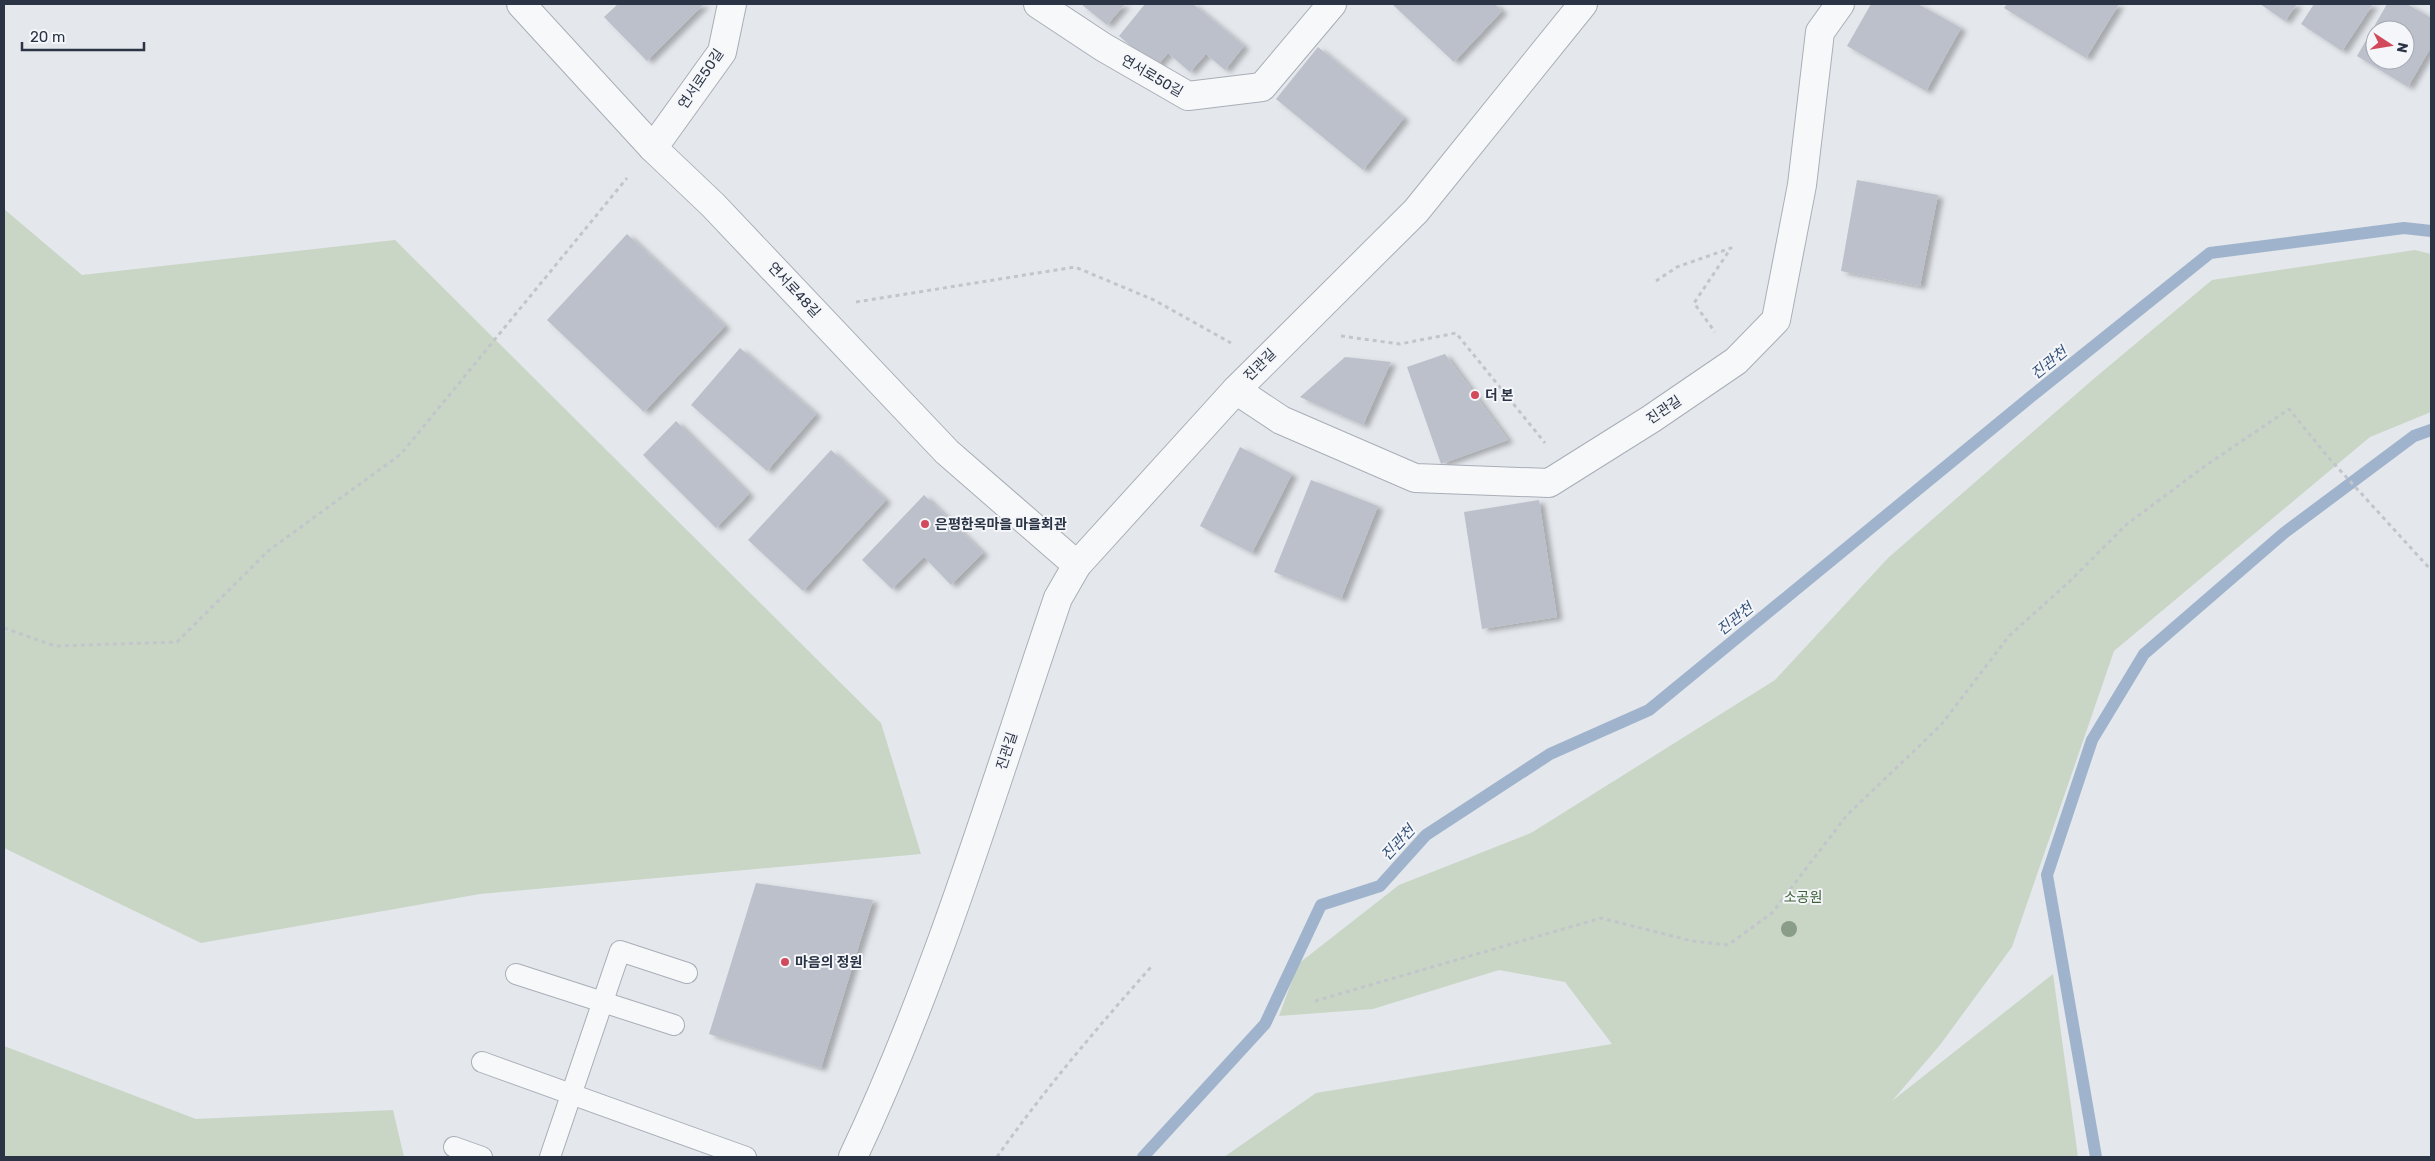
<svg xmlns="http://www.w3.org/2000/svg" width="2435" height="1161" font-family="Rubik,'Noto Sans KR',sans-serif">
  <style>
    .green { fill: #c9d6c5 }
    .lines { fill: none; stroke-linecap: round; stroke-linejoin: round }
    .stream { stroke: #9fb4cc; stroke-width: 12 }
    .building { fill: #bbc0ca; fill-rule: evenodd; filter: url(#shadow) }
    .lane-casing { stroke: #a9aeb7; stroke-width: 22 }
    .street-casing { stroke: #a9aeb7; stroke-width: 30 }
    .path { stroke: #c2c5cb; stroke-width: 3; stroke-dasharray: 4 4; stroke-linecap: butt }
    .lane { stroke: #f7f8fa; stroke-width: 20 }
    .street { stroke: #f7f8fa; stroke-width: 28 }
    .tree { fill: #899d89 }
    .poi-dot { fill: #d1495b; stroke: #f4f6f9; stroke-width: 2 }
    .labels { text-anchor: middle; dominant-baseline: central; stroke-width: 4; stroke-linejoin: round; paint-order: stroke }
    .street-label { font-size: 14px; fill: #2b3445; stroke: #f4f6f9 }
    .poi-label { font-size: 14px; font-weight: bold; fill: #2b3445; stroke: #f4f6f9; text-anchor: start }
    .park-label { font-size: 14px; fill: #3f6138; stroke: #f4f6f9 }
    .water-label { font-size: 15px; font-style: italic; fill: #34527a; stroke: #f4f6f9 }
  </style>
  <defs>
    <filter id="shadow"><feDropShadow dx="5.5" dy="3" stdDeviation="2.5" flood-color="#0004"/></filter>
  </defs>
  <rect width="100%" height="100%" fill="#e4e7ec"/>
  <!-- green -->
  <g class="green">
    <path d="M4,209L82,275L395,240L881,723L921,854L480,894L201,943L4,848Z"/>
    <path d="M2415,250L2431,254V412L2370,437L2114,651L2012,947L1940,1045L1892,1101L2053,974L2078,1157H1224L1316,1093L1612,1044L1565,982L1499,970L1373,1009L1279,1016L1298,964L1399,885L1531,833L1775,680L1888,558L2097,376L2212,280Z"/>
    <path d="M4,1046L196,1119L393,1110L404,1157H4Z"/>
  </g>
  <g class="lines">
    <!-- stream -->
    <g class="stream">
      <path d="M1143,1157L1265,1024L1321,905L1380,886L1426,835L1550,754L1649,710L2033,395L2210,253L2404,228L2431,231"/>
      <path d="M2096,1157L2047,875L2092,740L2144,654L2284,533L2414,436L2431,430"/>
    </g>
  </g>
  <!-- building -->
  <g class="building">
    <path d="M618,4H704L647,61L604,17Z"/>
    <path d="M1081,4H1125L1107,25Z"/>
    <path d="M1145,4H1193L1244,46L1225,70L1206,54L1190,72L1168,53L1156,67L1119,36Z"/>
    <path d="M1392,4H1495L1502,11L1454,62Z"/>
    <path d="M1871,4H1918L1961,28L1926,91L1847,46Z"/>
    <path d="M2007,4H2119L2086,58L2004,8Z"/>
    <path d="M2260,4H2297L2285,21Z"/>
    <path d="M2314,4H2373L2342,51L2301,24Z"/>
    <path d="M2387,4H2407L2431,18V47L2408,87L2357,56ZM2375,30H2405V60H2375Z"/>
    <path d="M1318,47L1404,118L1363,170L1276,99Z"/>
    <path d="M1857,180L1938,195L1920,286L1841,271Z"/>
    <path d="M627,234L725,326L644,412L547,320Z"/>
    <path d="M740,348L816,414L767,471L691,405Z"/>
    <path d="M1445,354L1508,440L1441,464L1407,367Z"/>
    <path d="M1345,357L1391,362L1363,425L1300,397Z"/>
    <path d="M676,421L749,494L716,528L643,455Z"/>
    <path d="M1240,447L1292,474L1252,553L1200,526Z"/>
    <path d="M831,450L886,500L803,591L748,540Z"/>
    <path d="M1311,480L1378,506L1341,599L1274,572Z"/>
    <path d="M924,495L983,553L951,585L924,557L892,589L862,560Z"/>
    <path d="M1539,500L1557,617L1482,629L1464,512Z"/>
    <path d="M756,883L873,900L821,1068L709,1034Z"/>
  </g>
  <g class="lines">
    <!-- lane casing -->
    <g class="lane-casing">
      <g id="lane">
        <path d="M516,974L674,1025"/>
        <path d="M482,1062L746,1157"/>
        <path d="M454,1147L482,1157"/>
        <path d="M550,1157L620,951L687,973"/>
      </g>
    </g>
    <!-- street casing -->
    <g class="street-casing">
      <g id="street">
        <path d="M521,4L653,148L713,205L947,452L1077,565"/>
        <path d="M1038,4L1103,47L1188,96L1262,87L1332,4"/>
        <path d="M653,148L722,52L732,4"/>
        <path d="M1236,390L1281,420L1415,478L1549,483L1651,419L1736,361L1776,320L1802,185L1820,32L1840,4"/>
        <path d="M853,1157C938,977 994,786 1058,598L1077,565L1236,390L1416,211L1583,4"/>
      </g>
    </g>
    <!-- path -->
    <g class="path">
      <path d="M1656,281L1677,267L1731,248L1694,303L1715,332"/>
      <path d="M856,302L1075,267L1154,300L1231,343"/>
      <path d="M1341,336L1400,344L1456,333L1545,443"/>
      <path d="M4,628L55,646L177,642L268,551L401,454L627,178"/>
      <path d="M1315,1001L1601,918L1692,941L1728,945L1772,913L1847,815L1941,725L2009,636L2069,582L2127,524L2205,466L2289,409L2328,457L2431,570"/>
      <path d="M997,1157C1044,1090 1097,1028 1151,967"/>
    </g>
    <!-- lane -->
    <use href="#lane" class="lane"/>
    <!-- street -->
    <use href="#street" class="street"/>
  </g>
  <!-- trees -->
  <circle class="tree" cx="1789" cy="929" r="8"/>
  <!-- markers -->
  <g class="poi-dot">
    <circle cx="1475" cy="395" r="5"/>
    <circle cx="925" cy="524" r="5"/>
    <circle cx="785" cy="962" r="5"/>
  </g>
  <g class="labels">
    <!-- street labels -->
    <g class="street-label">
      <text transform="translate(1152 76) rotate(30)">연서로50길</text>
      <text transform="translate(701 79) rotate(-56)">연서로50길</text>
      <text transform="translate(794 290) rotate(47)">연서로48길</text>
      <text transform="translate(1260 365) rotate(-45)">진관길</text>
      <text transform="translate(1664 410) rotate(-34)">진관길</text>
      <text transform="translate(1007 751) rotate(-72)">진관길</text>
    </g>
    <!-- poi labels -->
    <g class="poi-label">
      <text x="1485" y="395">더 본</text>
      <text x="935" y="524">은평한옥마을 마을회관</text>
      <text x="795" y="962">마음의 정원</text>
    </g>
    <!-- park labels -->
    <g class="park-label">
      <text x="1803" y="897">소공원</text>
    </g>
    <!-- water labels -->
    <g class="water-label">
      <text transform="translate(2049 363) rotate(-39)">진관천</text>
      <text transform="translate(1735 619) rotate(-39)">진관천</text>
      <text transform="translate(1398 843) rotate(-47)">진관천</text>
    </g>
  </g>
  <!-- border -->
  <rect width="2435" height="1161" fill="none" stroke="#2b3445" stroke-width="10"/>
  <!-- north arrow -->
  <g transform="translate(2390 45) rotate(102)"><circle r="24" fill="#f4f6f9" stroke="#a4a8b1"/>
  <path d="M0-4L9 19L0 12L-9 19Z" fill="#d1495b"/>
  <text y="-8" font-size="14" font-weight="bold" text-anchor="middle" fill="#2b3445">N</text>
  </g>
  <!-- scale -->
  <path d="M22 42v8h122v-8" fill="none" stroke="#2b3445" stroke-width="2.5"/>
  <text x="30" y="42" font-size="15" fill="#2b3445" stroke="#f4f6f9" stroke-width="4" paint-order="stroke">20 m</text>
</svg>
